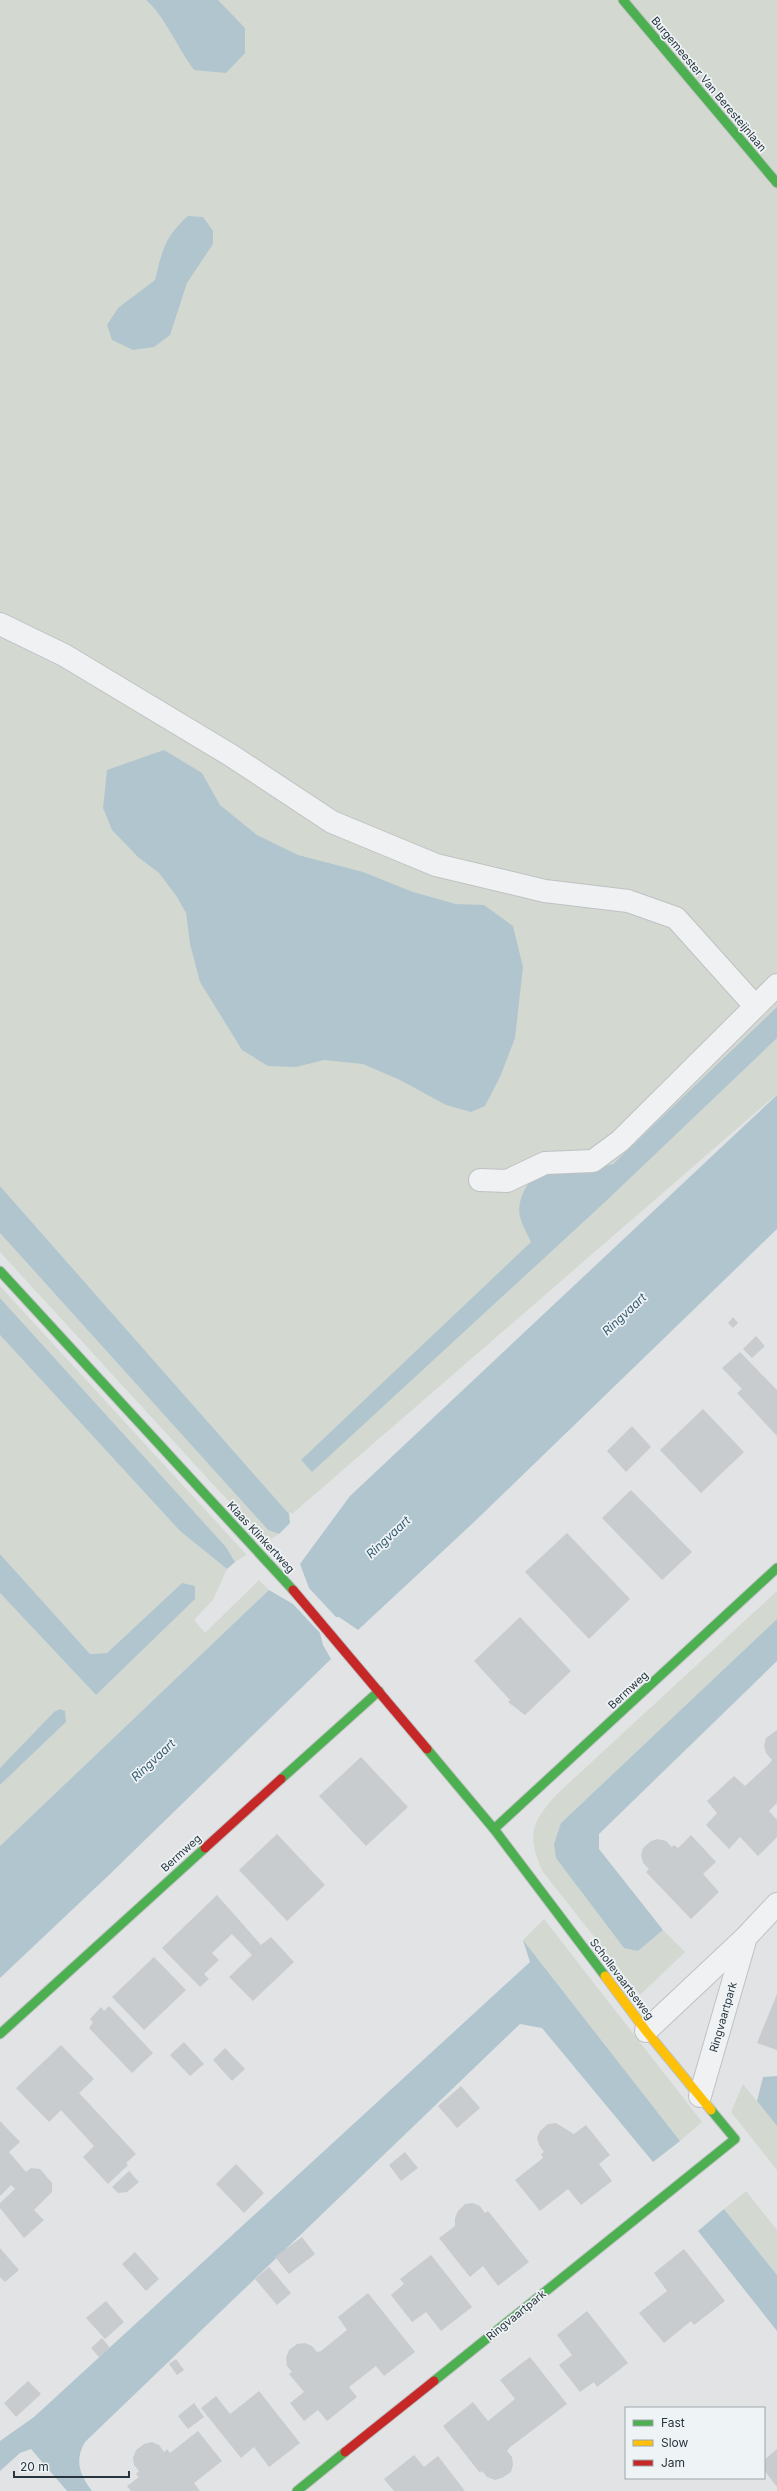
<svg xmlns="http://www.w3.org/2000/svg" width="777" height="2491" font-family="Inter,sans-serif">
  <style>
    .green { fill: #d3d9d1 }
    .water { fill: #b1c5cf }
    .building { fill: #c9ccce }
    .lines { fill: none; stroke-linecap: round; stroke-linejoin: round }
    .lane-casing { stroke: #bfc1c3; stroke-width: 24 }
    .street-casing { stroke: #bfc1c3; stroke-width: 24 }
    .fast-casing { stroke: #bfc1c3; stroke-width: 11 }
    .slow-casing { stroke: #bfc1c3; stroke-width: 11 }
    .jam-casing { stroke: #bfc1c3; stroke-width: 11 }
    .lane { stroke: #f0f1f3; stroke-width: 22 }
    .street { stroke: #f0f1f3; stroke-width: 22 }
    .fast { stroke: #4caf50; stroke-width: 9 }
    .slow { stroke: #ffc107; stroke-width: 9 }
    .jam { stroke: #c62828; stroke-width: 9 }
    .labels { text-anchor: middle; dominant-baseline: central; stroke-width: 3.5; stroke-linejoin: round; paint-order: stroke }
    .street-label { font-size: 11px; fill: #29353e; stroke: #eef3f5 }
    .water-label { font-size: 12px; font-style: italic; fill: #365a6f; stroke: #eef3f5 }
  </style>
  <rect width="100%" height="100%" fill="#e1e3e5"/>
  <!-- green -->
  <g class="green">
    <path d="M0,0H777V1094L292,1514L290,1512L289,1514L0,1186Z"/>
    <path d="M0,1233L268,1530L279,1534L268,1541L221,1493L0,1252Z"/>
    <path d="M0,1286L243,1551L246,1555L235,1562L226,1547L0,1298Z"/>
    <path d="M0,1335L180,1531L227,1569L213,1600L194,1620L205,1633L259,1580L269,1590L0,1846V1785L66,1722L13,1756L0,1768V1593L96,1695L182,1583L107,1653L90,1654L0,1554Z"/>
    <path d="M777,1591V1619L561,1823L638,1951L663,1930L685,1952L640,1995L543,1872C526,1835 531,1823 557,1794Z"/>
    <path d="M544,1919L702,2122L680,2141L523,1940Z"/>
    <path d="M743,2084L777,2126V2170L731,2112Z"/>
    <path d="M746,2191L777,2230V2275L724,2209Z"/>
  </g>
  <!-- water -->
  <g class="water">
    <path d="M146,0H218L245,28V53L226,73L194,70C179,50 164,15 146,0Z"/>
    <path d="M188,216L203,217L213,231V244L187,283L170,335L154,347L133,350L112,340L107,325L118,308L155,280C162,251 165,236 188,216Z"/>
    <path d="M164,750L202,773L220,805L257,835L298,855L363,872L413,892L456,904L484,905L513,926L523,967L515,1038L500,1077L485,1106L471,1112L446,1105L400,1080L363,1064L324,1060L296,1067L268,1066L242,1050L200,982L190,944L186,913L177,897L159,873L138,857L112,830L103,808L107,770Z"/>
    <path d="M777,1007V1038L605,1202L312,1472L301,1460L531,1242C521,1221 514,1213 524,1191C537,1163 571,1172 596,1169C601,1169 607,1165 613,1164Z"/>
    <path d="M777,1095V1229L473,1523L358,1630L339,1617H336L309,1588L300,1564L350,1496Z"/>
    <path d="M0,1186L289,1514L290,1523L279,1534L268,1530L0,1233Z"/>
    <path d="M0,1298L226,1547L235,1562L227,1569L180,1531L0,1335Z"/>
    <path d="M0,1554L90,1654L107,1653L182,1583L195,1586V1599L96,1695L0,1593Z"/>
    <path d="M269,1590L293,1604L320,1633L323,1645L331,1659L109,1875L0,1978V1846Z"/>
    <path d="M777,1619V1661L599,1834V1849L663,1930L638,1951L624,1948L556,1858L554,1844L561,1823Z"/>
    <path d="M60,1709L65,1711L66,1722L0,1785V1768L54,1712Z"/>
    <path d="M523,1940L680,2141L653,2162L542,2028L520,2024L85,2442C74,2460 80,2476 92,2491H67L31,2449L20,2453L0,2471V2441L34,2417L530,1962Z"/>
    <path d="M777,2076V2126L757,2101L763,2077Z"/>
    <path d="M724,2209L777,2275V2331L698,2231Z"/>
  </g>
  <!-- building -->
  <g class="building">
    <path d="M733,1317L738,1323L733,1328L728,1323Z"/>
    <path d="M756,1336L765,1346L752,1358L743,1349Z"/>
    <path d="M740,1352L777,1390V1436L737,1393L742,1389L722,1368Z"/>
    <path d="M703,1409L744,1452L701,1493L660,1450Z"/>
    <path d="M632,1426L651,1447L626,1472L607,1451Z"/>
    <path d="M631,1490L692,1552L662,1580L602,1518Z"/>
    <path d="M567,1533L630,1599L589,1639L525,1572Z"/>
    <path d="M520,1617L571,1671L525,1715L508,1702L510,1700L474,1661Z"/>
    <path d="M777,1730V1803L769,1811L777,1820V1837L758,1856L740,1837L729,1849L706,1825L717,1813L707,1801L734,1776L745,1786L770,1763L772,1760L766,1753L764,1746L766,1738Z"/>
    <path d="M361,1757L408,1807L366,1846L319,1796Z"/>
    <path d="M277,1834L325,1885L287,1921L239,1870Z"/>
    <path d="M691,1835L716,1862L703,1874L719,1892L691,1919L646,1872L649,1869L643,1863L641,1855L643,1848L651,1841L658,1839L666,1841L672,1847L674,1845L678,1848Z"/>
    <path d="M217,1895L261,1945L271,1937L294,1962L253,2001L229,1977L252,1955L232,1934L212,1953L219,1960L204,1974L209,1979L200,1987L162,1948Z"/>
    <path d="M154,1957L186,1990L144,2030L112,1997Z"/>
    <path d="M777,1994V2050L757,2043Z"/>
    <path d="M109,2006L153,2053L132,2073L89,2028L93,2022L90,2019L101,2007L104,2011Z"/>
    <path d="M184,2042L204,2064L190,2076L170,2055Z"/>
    <path d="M61,2045L94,2079L79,2093L136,2154L126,2163L128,2165L108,2184L83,2157L94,2146L61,2110L49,2122L16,2088Z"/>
    <path d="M225,2048L245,2069L232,2081L213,2060Z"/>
    <path d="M461,2086L480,2108L457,2128L438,2106Z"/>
    <path d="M0,2121L20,2142L9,2152L26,2172L31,2168L40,2169L52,2183V2192L34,2210L44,2220L24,2238L0,2208V2203L15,2189L11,2185L0,2196Z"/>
    <path d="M556,2123L574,2134L586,2125L610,2155L599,2164L612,2181L581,2205L568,2189L540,2211L515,2180L543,2158L541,2154L544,2152L539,2145L537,2138L540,2131L548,2124Z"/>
    <path d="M405,2152L418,2168L401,2181L389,2165Z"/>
    <path d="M236,2164L264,2193L244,2213L216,2184Z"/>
    <path d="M129,2171L139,2182L127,2192L118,2193L112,2187Z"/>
    <path d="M473,2203L480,2206L485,2213L488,2211L529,2262L498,2286L483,2266L470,2277L439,2238L455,2226V2218L458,2211L465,2204Z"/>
    <path d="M302,2237L315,2254L289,2274L275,2257Z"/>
    <path d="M0,2248L19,2270L5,2282L0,2277Z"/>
    <path d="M684,2249L725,2301L694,2325L691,2321L664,2343L639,2313L667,2291L654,2273Z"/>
    <path d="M135,2252L159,2279L146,2291L122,2264Z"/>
    <path d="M431,2255L472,2307L441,2331L426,2312L412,2322L391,2295L404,2284L400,2279Z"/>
    <path d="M269,2267L291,2293L277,2305L255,2279Z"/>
    <path d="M368,2293L415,2352L384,2376L376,2366L349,2387L357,2397L327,2421L318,2410L304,2421L290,2403L304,2392L289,2374L292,2372L287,2366L286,2358L289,2350L297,2344L305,2343L312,2346L317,2352L321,2351L347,2330L338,2317Z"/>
    <path d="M106,2301L124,2322L105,2339L86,2318Z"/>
    <path d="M587,2311L628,2363L597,2387L594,2382L580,2392L559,2365L572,2355L557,2335Z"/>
    <path d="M102,2338L110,2348L99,2357L91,2348Z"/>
    <path d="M530,2357L567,2404L509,2448L507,2451L512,2457L513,2465L511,2472L502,2478L495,2480L487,2477L482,2471L480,2473L443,2426L473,2402L488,2421L515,2399L500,2380Z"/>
    <path d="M176,2359L184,2370L177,2375L169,2364Z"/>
    <path d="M28,2381L41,2394L16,2417L4,2403Z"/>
    <path d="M259,2391L300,2443L269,2467L254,2447L241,2458L201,2408L216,2396L230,2414Z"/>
    <path d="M194,2403L204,2417L188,2429L178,2416Z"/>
    <path d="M198,2431L222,2461L194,2483L200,2491H131L127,2486L139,2477L136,2474L139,2471L134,2465L133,2458L136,2450L144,2444L152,2442L159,2445L164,2452L167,2449L170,2453Z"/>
    <path d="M777,2449V2487L764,2470V2460Z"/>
    <path d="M414,2455L424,2467L438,2456L465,2491H394L384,2479Z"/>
  </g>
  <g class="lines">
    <!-- lane casing -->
    <g class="lane-casing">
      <g id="lane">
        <path d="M0,624L64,655L232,756L332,822L436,865L545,891L628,901L676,918L755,1006"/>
        <path d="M480,1180L507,1181L545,1163L593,1161L620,1141L777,985"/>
      </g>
    </g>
    <!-- street casing -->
    <g class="street-casing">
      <g id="street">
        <path d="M646,2031L745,1938"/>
        <path d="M700,2096L746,1937L777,1904"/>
      </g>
    </g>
    <!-- fast casing -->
    <g class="fast-casing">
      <g id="fast">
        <path d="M623,0L777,183"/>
        <path d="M0,1271L293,1590"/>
        <path d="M427,1749L494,1829L605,1976"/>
        <path d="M281,1779L379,1691"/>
        <path d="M494,1829L777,1568"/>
        <path d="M0,2034L205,1848"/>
        <path d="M434,2381L735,2139L711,2110"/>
        <path d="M297,2491L345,2452"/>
      </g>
    </g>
    <!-- slow casing -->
    <g class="slow-casing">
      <path id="slow" d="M605,1976L646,2031L711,2110"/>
    </g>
    <!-- jam casing -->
    <g class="jam-casing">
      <g id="jam">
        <path d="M293,1590L427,1749"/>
        <path d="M205,1848L281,1779"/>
        <path d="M345,2452L434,2381"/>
      </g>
    </g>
    <!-- lane -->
    <use href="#lane" class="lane"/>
    <!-- street -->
    <use href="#street" class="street"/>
    <!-- fast -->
    <use href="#fast" class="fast"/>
    <!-- slow -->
    <use href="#slow" class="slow"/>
    <!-- jam -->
    <use href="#jam" class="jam"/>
  </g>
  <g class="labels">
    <!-- street labels -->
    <g class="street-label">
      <text transform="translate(709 84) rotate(50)">Burgemeester Van Beresteijnlaan</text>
      <text transform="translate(261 1537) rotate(47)">Klaas Klinkertweg</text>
      <text transform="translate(628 1690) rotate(-43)">Bermweg</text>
      <text transform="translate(181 1853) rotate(-42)">Bermweg</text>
      <text transform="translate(622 1979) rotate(53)">Schollevaartseweg</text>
      <text transform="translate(723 2017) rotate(-74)">Ringvaartpark</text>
      <text transform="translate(516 2315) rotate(-39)">Ringvaartpark</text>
    </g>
    <!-- water labels -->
    <g class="water-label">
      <text transform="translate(624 1314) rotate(-43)">Ringvaart</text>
      <text transform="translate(388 1537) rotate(-43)">Ringvaart</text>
      <text transform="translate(153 1760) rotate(-43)">Ringvaart</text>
    </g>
  </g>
  <!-- legend -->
  <rect x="625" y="2407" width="140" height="72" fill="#eef3f5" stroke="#9fa7ac"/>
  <rect x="633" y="2420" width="20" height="6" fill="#4caf50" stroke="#9fa7ac"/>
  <text x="661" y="2427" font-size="12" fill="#29353e">Fast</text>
  <rect x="633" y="2440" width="20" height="6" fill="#ffc107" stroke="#9fa7ac"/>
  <text x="661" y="2447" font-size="12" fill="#29353e">Slow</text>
  <rect x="633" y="2460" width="20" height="6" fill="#c62828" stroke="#9fa7ac"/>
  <text x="661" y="2467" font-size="12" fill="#29353e">Jam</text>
  <!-- scale -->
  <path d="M14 2471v6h115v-6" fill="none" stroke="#29353e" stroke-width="2"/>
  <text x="20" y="2471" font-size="12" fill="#29353e" stroke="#eef3f5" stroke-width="3" paint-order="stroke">20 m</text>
</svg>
